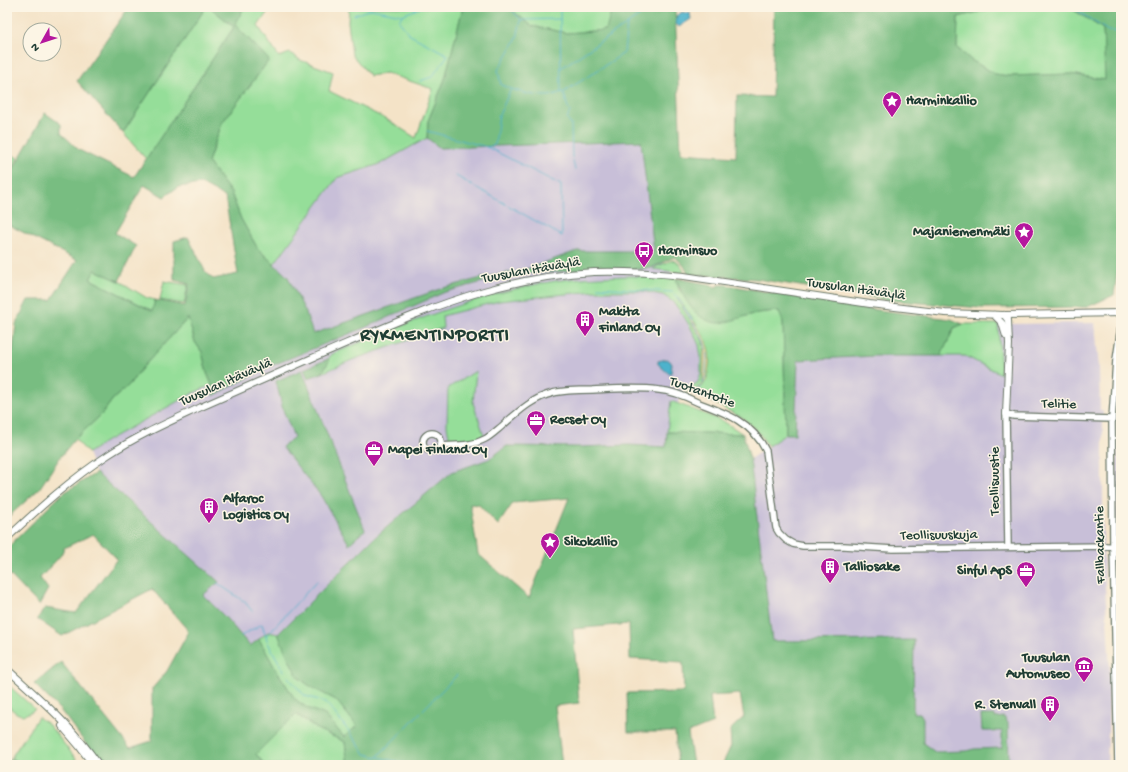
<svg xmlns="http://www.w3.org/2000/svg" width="1128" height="772" font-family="'Gochi Hand',sans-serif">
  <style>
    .industrial { fill: #c8bfd8 }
    .green { fill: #95de99; stroke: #5a8e66 }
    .forest { fill: #78bd81; stroke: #4c7d5a; fill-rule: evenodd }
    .sand { fill: #eeda9e; stroke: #868c69 }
    .water { fill: #4db2cc; stroke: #367880 }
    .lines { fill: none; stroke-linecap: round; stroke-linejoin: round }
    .stream { stroke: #4db2cc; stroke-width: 1 }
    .secondary-casing { stroke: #6a7767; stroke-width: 8 }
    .primary-casing { stroke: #6a7767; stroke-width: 8 }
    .secondary { stroke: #fff; stroke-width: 5.5 }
    .primary { stroke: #fff; stroke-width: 6 }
    .labels { text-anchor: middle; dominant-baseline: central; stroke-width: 3; stroke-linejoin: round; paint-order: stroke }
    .poi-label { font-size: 14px; font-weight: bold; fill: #1f3d34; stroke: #fcf5e5; text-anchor: start }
    .street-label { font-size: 14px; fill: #1f3d34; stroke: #fcf5e5 }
    .district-label { font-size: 18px; font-weight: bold; letter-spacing: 1px; fill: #1f3d34; stroke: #fcf5e5 }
  </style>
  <rect width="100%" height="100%" fill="#fcf5e5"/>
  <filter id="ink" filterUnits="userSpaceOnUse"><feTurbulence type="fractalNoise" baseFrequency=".025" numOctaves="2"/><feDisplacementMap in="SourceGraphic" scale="8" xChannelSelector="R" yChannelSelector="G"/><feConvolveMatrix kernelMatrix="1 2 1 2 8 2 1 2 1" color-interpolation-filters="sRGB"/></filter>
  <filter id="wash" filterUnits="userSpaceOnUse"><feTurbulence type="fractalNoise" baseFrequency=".012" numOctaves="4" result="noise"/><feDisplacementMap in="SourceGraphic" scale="16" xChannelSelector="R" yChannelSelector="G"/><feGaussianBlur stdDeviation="0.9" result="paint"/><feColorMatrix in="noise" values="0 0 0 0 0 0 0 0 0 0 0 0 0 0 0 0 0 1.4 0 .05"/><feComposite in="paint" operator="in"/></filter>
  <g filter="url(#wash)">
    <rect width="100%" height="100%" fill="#f4e3c7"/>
    <!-- industrial -->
    <g class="industrial">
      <path d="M427,138L440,148L641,141L654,251L676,278L673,302L687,321L699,345L701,357V374L698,382L684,392L678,403L671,401L666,447L628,445L581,447L507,446L489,459L452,472L373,539L278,634L268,632L250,646L225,617L203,595L218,581L96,473L88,453L108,440L193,393L212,385L213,395L273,365L318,347L288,277L274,264L337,178L380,164Z"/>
      <path d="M1095,323L1099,369L1100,410H1103V551L1110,672L1107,765H913L914,641H772L750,459L786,434H795L798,360L874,356H965L1001,373L998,324Z"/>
      <path d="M1121,370V627L1115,489Z"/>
    </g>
    <!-- green -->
    <g class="green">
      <path d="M206,7H210L234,27L146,159L123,133Z"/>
      <path d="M244,7H271L258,26L279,57L290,53L300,60L333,72L329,91L386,119L416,138L433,89L386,73L370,76L352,55L348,22L349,7H463L445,79L428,121L427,138L380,164L337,178L274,264L258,249L241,219L231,193L208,162L222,123L269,60L235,25Z"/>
      <path d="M508,7H612L606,30L567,33L532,26Z"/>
      <path d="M998,7H1069L1103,29L1106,80L1071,74L1009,76L995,74L971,60L957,48L958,17Z"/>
      <path d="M7,152L18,158L12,167L7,164Z"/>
      <path d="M673,260C679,262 683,267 684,273L653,269L658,266Z"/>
      <path d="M95,270L119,281L147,298L155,300L153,311L90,279Z"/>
      <path d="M631,276L676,278L679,290L719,323L758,313L779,311L783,322L786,434L768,446L758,432L743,418L696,394L704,384L710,359L696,324L678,298L677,299L703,341L704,350L703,382L694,392H684L698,382L701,374V357L699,345L691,328L681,312L673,302L663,295L642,291H595L499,301L442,316L443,328L352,360L322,373L329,361L328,359L332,354C403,325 474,295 549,282C576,277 604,277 631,276Z"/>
      <path d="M164,281L188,285L184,304L160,300Z"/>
      <path d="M188,318L195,342L202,352L207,373L212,385L193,393L108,440L88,453L75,439L102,414L113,399L128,386L143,367Z"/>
      <path d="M963,324H998L1001,374L965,356H941L954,328Z"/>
      <path d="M476,371L473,403L484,435C474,440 462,445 450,441L447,426L448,388Z"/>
      <path d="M671,401L723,421L743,434L667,432Z"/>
      <path d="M268,632L278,634L288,657L298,677L311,687L336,700L357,726L344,737L325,715L307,708L295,699L275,668L259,639Z"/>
      <path d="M7,684L35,709C21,719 18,715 7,705Z"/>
      <path d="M296,714L317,729L345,742L348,765H303L301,764L265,765L256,754Z"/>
      <path d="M38,717L49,725L77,760L73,765H24L11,758Z"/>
    </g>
    <!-- forest -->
    <g class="forest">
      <path d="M129,7H206L123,133L77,81Z"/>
      <path d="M210,7H244L235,25L269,60L222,123L208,162L231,193L241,219L258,249L288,277L306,313L313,334L443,288L490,276L524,270L577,251H654L641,141L440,148L427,138L428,121L445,79L463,7H508L532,26L567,33L606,30L612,7H678L675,8L681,153L736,157L737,96L772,97L774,7H998L958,17L957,48L971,60L995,74L1009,76L1071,74L1105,80L1103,29L1069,7H1121V245L1114,295L1087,307L981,308L887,300L757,279L688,274C685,266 681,261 674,257L651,268H643V269H597L509,275L445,292L366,327L273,365L213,396L212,385L207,373L202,352L195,342L188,318L143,367L128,386L113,399L102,414L75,439L61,456L39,489L7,518V358L13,350L16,324L28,300H51L77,260L7,224V180L45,113L61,124V133L79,150L134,177L234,27ZM201,184L225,197L238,274L213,279L205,271L188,237L174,241V280L189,284L185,306L155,300L152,311L90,279L95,270L119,281L136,246L115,233L144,185L164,197L178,187Z"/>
      <path d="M676,278L707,284L708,285L717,287L718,285H727L861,308L951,319L963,324L954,328L941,356H874L798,360L795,434H786L783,322L779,311C772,311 765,312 758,313C747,315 728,323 718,323C696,322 682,297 676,278Z"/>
      <path d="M328,359L329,361L322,373L308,378L304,369Z"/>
      <path d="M302,370L365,530L349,544L321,496L282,447L294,437L283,410L276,381Z"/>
      <path d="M667,432L743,434L750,459L772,641L914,640L913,713H920L923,718V743L935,752L966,751L974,749L1002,748V731H982L981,715H995V718L1004,717L1008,723L1009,765L924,764L922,765H722L731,746L730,730L744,717L740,694L710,696L713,723L688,733L693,765H678L675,732H628L627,693L684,692L683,662L630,659L629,624L573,629L579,703L555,706L562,765H348L345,742L317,729L296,714L256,754L265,765H102L61,711L34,684L61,662L130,748L152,741V689L167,671L188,633L186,628L152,589L62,636L37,619L45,608L76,613L117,559L93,534L64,548L61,555L40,578L48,589L39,605L10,575L7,578V548L62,494L96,473L219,582L203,595L225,617L250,646L259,639L275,668L295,699L307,708L325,715L344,737L357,726L336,700L311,687L298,677L288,657L278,634L373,539L452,472L489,459L507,446L581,447L628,445L666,447ZM569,498L529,598L478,554L470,504L479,505L498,525L513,503Z"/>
      <path d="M11,758L24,765H7Z"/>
    </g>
    <!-- sand -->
    <path class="sand" d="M694,322C705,337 711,347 709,365C708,371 708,376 706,381C703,385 699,389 696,394L694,392L703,382L704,350L703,341L692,324Z"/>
    <!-- water -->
    <g class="water">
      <path d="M682,12L690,13L691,19L679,27L675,23L677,15Z"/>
      <path d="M667,359L670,361L672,364L671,373H668L658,364V361Z"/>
    </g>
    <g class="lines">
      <!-- stream -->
      <g class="stream">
        <path d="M509,7L521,20L560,19"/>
        <path d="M560,7L561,92"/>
        <path d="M1072,7L1108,31L1121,32"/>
        <path d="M354,15L371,9L402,15L422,7"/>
        <path d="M402,15L399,21L410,35L448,55L432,77L420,81"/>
        <path d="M521,20L517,38L498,70L501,85C516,91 531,96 548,96C554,96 558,92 564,92L624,53L627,24"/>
        <path d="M561,68L653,7"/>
        <path d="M564,93L567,105L570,111L567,119L571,125L572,157L575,170"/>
        <path d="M427,131L487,147L561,185L562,236L456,176"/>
        <path d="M487,147L495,145L499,115L511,89"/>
        <path d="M598,287L672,292L677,297L692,320"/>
        <path d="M693,323C705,341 708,346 706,368C706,372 706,377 704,381C702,385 698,389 694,393"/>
        <path d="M7,343L12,348"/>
        <path d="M217,583L245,602L252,611"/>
        <path d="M241,636L262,624L268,643L284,671"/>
        <path d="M266,636L317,581"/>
        <path d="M288,677L305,696L319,700L328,705L348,730L365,754L377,757L457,675"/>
        <path d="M378,757L413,765"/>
      </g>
    </g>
  </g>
  <g filter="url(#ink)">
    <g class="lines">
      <!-- secondary casing -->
      <g class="secondary-casing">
        <g id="secondary">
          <circle cx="432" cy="442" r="9"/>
          <path d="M441,446C456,445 472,446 485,439C491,436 497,430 502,426C517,413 532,398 553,393C565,390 579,390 592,390C614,389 637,387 659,390C673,391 687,397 699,403C726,413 753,423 766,451L776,528L779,533L786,540L793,544L803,546H844L893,549L1106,546L1121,547"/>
          <path d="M1008,547L1006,414L1014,416L1112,419"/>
          <path d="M1118,765L1113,546L1112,419L1116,360L1121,326"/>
        </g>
      </g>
      <!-- primary casing -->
      <g class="primary-casing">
        <g id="primary">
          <path d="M994,315L1002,323L1006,336"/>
          <path d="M1004,315L1008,320L1009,344L1006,414"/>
          <path d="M7,538C39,508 71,479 108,455C137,436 169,422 201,407C237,391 274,375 310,359C367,335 424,308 484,291C519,281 558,274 594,272C624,271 654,273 684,276L870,304L945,313L1004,315L1121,313"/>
          <path d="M7,669C41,700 72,726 99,765"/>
          <path d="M62,726L79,746L93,765"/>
        </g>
      </g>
      <!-- secondary -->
      <use href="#secondary" class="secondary"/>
      <!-- primary -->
      <use href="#primary" class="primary"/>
    </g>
  </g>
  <!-- icons -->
  <defs>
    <g id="sight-pin" transform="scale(1)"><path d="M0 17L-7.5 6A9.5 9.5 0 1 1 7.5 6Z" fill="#b5179e" stroke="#fcf5e5"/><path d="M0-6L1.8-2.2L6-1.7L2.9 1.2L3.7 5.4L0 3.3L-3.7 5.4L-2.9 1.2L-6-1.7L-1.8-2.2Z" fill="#fff"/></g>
    <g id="bus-pin" transform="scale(1)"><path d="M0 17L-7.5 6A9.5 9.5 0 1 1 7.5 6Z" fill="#b5179e" stroke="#fcf5e5"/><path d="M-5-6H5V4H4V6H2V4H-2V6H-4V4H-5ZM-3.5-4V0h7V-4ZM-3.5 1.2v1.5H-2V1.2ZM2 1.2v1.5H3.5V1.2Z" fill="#fff"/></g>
    <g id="building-pin" transform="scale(1)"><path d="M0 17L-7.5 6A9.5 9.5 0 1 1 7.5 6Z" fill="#b5179e" stroke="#fcf5e5"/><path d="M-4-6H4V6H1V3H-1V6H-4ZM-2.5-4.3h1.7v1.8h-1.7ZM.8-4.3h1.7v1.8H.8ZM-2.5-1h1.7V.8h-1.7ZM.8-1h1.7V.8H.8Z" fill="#fff"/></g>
    <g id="office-pin" transform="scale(1)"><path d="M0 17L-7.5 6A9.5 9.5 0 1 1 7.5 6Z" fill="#b5179e" stroke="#fcf5e5"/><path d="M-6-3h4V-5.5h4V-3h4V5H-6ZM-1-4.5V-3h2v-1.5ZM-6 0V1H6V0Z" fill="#fff"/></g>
    <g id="museum-pin" transform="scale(1)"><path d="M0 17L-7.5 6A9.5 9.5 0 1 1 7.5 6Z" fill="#b5179e" stroke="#fcf5e5"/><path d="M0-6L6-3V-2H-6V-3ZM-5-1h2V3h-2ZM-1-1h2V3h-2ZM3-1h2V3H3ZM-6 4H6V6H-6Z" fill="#fff"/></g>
  </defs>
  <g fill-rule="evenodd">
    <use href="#sight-pin" x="892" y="101"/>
    <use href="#sight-pin" x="1024" y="232"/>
    <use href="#bus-pin" x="644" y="251"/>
    <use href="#building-pin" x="585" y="320"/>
    <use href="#office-pin" x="536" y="420"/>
    <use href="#office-pin" x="374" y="450"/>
    <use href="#building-pin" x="209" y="507"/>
    <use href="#sight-pin" x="550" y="542"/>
    <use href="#building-pin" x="830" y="567"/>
    <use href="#office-pin" x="1026" y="571"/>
    <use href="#museum-pin" x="1084" y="666"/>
    <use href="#building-pin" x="1050" y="705"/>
  </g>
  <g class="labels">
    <!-- poi labels -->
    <g class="poi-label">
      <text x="906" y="101">Harminkallio</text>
      <text x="1010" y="232" text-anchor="end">Majaniemenmäki</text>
      <text x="658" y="251">Harminsuo</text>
      <text x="599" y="312">Makita<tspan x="599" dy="16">Finland Oy</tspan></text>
      <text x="550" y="420">Recset Oy</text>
      <text x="388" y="450">Mapei Finland Oy</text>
      <text x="223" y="499">Alfaroc<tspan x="223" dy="16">Logistics Oy</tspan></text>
      <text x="564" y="542">Sikokallio</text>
      <text x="844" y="567">Talliosake</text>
      <text x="1012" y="571" text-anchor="end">Sinful ApS</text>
      <text x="1070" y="658" text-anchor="end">Tuusulan<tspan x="1070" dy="16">Automuseo</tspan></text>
      <text x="1036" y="705" text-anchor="end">R. Stenvall</text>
    </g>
    <!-- street labels -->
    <g class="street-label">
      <text transform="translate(531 271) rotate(-10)">Tuusulan itäväylä</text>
      <text transform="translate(856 290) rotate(8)">Tuusulan itäväylä</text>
      <text transform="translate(226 383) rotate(-24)">Tuusulan itäväylä</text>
      <text transform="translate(702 393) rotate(20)">Tuotantotie</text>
      <text transform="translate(1059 405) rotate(2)">Telitie</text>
      <text transform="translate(995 481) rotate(-90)">Teollisuustie</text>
      <text transform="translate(939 536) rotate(-1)">Teollisuuskuja</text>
      <text transform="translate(1101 545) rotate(-91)">Fallbackantie</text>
    </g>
    <!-- district labels -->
    <g class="district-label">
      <text x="435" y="336">RYKMENTINPORTTI</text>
    </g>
  </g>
  <!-- margin -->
  <rect width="1128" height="772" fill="none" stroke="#fcf5e5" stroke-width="24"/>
  <!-- north arrow -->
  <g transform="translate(42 42) rotate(231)"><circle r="19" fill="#fcf5e5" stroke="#a4ab9e"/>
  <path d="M0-3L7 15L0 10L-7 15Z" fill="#b5179e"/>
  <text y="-6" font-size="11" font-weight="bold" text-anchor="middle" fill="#1f3d34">N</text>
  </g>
</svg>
